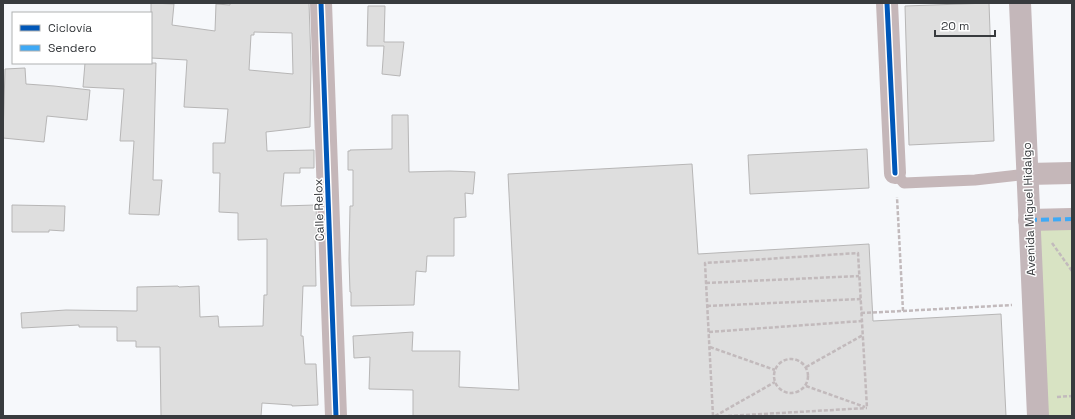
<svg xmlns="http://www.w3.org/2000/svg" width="1075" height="419" font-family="'Space Grotesk',sans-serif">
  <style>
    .green { fill: #d8e3c3 }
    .building { fill: #dedede; stroke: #b7b6b6; fill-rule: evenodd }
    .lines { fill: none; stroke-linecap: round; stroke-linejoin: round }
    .path { stroke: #c2babc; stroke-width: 2.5; stroke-dasharray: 4 2; stroke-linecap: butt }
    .lane { stroke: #c5b7b9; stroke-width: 11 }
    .street { stroke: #c5b7b9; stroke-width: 22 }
    .primary { stroke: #c4b7ba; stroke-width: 22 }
    .quiet { stroke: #3fa9f5; stroke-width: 4; stroke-dasharray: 8 4; stroke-linecap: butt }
    .cycleway-casing { stroke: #fff; stroke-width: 8 }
    .cycleway { stroke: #0057b8; stroke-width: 5 }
    .labels { text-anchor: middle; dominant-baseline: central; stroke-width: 3; stroke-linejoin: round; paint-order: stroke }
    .street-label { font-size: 12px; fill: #383b3e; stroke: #fff }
  </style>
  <rect width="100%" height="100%" fill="#f6f8fb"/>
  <!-- green -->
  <path class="green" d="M1072,226V416H1048L1038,227Z"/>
  <!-- building -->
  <g class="building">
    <path d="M151,3L174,4L172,25L215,31L216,4L230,5V3H309L311,63L310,127L266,132L267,151L314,150V168H300V173H284L281,206L316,205L317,234H315L316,286H303L301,336H303L305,364H316L318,405L292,406V405L262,403L261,416H161L160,347H136V341H117V327H79V325L22,328L21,313L66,310L137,311V287L178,286L179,287L199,286L200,317L218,316L219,327L263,326L264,295H267V239L238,240V213L219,212L220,173H213V143H225L228,109L184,107L187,60L151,58ZM254,32L292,33L293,74L249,70L251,35H254Z"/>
    <path d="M989,3L994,141L909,145L905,6Z"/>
    <path d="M368,6H385L384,42H404L400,76L382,74L384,46H367Z"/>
    <path d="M85,63H156L153,180H162L159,215L129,214L134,141H120L124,89L83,87Z"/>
    <path d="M25,68L26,84L54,86L90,90L87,120L47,116L44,142L3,138L5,69Z"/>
    <path d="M392,115H408L409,172L450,171L475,172L473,194L465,193L466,217L454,218V256H427L426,272L416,271L414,305L351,306V292H350L349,260L350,206H353V170H348V151H350V150L392,149Z"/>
    <path d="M867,149L869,188L750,194L748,155Z"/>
    <path d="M692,164L698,254L869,244L873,321L1001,314L1006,416H413V390L369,389L370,357L354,358L353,336L413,332L412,351H460L459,387L519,390L508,174Z"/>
    <path d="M12,205L65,206L64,231L49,230V232H12Z"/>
  </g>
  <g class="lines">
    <!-- path -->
    <g class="path">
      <path d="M1052,243L1072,271"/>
      <path d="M706,283L859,276"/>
      <path d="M707,306L861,299"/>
      <path d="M903,311L1012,305"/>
      <path d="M861,313L903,311L897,197"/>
      <path d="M709,332L862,321"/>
      <path d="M710,347L775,370"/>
      <circle cx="791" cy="376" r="17"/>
      <path d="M806,367L863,335"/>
      <path d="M806,386L865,407"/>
      <path d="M1057,397L1072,396"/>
      <path d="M713,416L705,263L858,253L867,408"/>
      <path d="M715,416L775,382"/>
      <path d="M728,416L867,408"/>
    </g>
    <!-- lane -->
    <path class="lane" d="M895,173L904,183L975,180L1028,174"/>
    <!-- street -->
    <g class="street">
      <path d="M321,3L336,416"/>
      <path d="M887,3L895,173"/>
      <path d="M1028,174L1072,173"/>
      <path d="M1029,220L1072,219"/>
    </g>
    <!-- primary -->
    <path class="primary" d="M1020,3L1038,416"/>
    <!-- quiet -->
    <path class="quiet" d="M1029,220L1072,219"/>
    <!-- cycleway casing -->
    <g class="cycleway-casing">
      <g id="cycleway">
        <path d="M321,3L336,416"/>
        <path d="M887,3L895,173"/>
      </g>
    </g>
    <!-- cycleway -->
    <use href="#cycleway" class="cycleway"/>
  </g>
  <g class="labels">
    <!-- street labels -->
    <g class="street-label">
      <text transform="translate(1029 209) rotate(-92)">Avenida Miguel Hidalgo</text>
      <text transform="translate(319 210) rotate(-92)">Calle Relox</text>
    </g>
  </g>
  <!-- border -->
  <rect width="1075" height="419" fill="none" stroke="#383b3e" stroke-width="8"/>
  <!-- legend -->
  <rect x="12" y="12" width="140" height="52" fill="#ffffff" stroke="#afb1b2"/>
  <rect x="20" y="25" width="20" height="6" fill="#0057b8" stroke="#afb1b2"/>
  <text x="48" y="32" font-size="12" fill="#383b3e">Ciclovía</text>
  <rect x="20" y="45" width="20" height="6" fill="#3fa9f5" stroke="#afb1b2"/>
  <text x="48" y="52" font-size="12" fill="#383b3e">Sendero</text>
  <!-- scale -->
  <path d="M935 30v6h60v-6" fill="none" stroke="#383b3e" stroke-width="2"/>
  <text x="941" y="30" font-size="12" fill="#383b3e" stroke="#ffffff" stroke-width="3" paint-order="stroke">20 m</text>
</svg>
